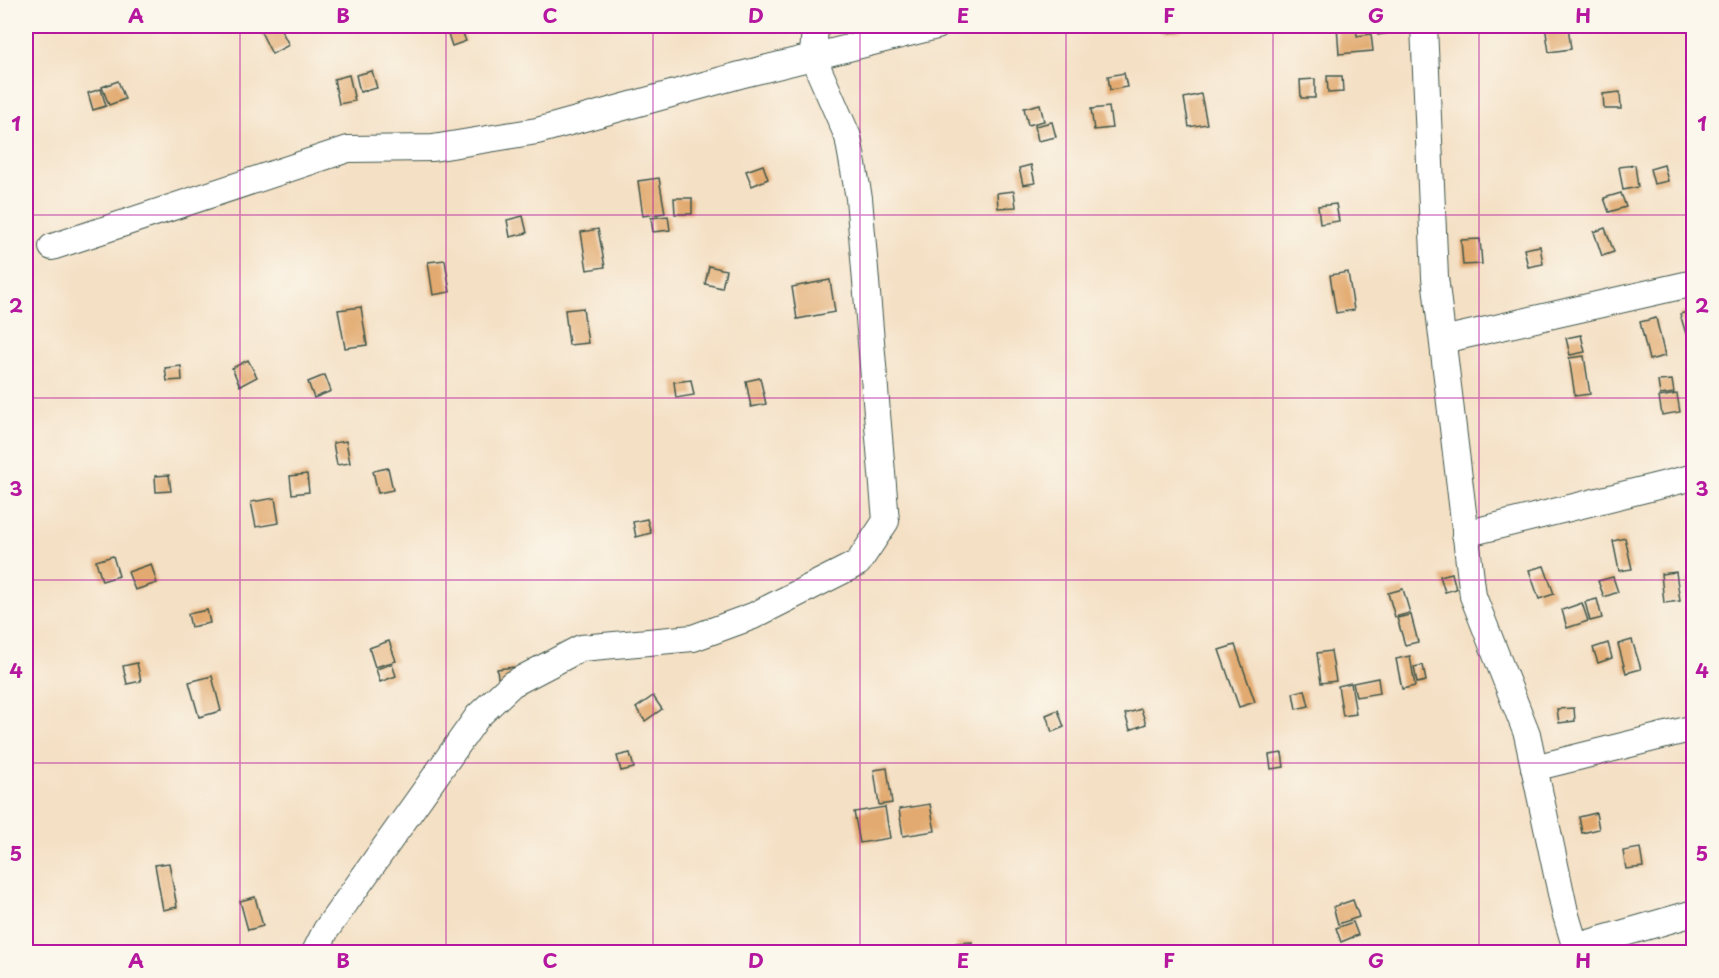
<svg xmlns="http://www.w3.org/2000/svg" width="1719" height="978" font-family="'Playpen Sans',sans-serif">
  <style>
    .building { fill: #e2aa6f }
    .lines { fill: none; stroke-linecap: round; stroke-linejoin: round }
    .minor-casing { stroke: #3f554a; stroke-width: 28 }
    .minor { stroke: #fff; stroke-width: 26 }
    .grid { fill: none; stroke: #b5179e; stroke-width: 1.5; stroke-opacity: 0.55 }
    .neatline { fill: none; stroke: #b5179e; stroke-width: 2 }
    .grid-label { font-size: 20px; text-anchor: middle; font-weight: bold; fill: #b5179e }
  </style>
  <rect width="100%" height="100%" fill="#fbf7ec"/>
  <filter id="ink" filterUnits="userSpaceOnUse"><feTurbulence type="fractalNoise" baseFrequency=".0167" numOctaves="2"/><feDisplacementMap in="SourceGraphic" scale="12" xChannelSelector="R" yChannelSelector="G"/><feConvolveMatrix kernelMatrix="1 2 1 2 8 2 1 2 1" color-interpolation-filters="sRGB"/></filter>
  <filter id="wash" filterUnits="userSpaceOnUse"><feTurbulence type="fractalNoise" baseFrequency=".008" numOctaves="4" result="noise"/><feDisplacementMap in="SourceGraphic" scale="24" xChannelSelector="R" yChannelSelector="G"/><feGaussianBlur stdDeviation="1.35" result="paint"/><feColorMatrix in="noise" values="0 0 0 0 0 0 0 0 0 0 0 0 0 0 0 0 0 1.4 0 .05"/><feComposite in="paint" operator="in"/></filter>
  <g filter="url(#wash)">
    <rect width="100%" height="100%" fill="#f4e0c5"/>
    <g id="blocks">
      <!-- building -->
      <g class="building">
        <path d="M258,26H279L289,45L272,54Z"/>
        <path d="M460,26L466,41L452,46L447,31Z"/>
        <path d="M1165,26H1181L1182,31L1165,33Z"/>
        <path d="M1337,26H1356L1357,36L1371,34L1373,51L1339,54Z"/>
        <path d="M1376,26H1395L1396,32L1378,35Z"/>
        <path d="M1545,26H1568L1571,49L1549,52Z"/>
        <path d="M372,71L377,88L360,92L356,75Z"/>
        <path d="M1124,73L1127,87L1110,90L1108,76Z"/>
        <path d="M349,75L355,101L339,104L334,79Z"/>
        <path d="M1327,76H1342L1343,92L1328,93Z"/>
        <path d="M1315,79V98H1301L1300,80Z"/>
        <path d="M118,81L125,99L109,105L102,87Z"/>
        <path d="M101,89L106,106L93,110L88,93Z"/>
        <path d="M1620,92L1621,109H1604L1603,94Z"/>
        <path d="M1201,94L1207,124L1189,127L1184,98Z"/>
        <path d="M1040,104L1044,121L1028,125L1024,108Z"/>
        <path d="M1109,107L1112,128L1094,130L1091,109Z"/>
        <path d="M1052,122L1056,137L1038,141L1035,126Z"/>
        <path d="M763,165L768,179L752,186L746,171Z"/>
        <path d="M1031,165L1035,183L1023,185L1019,168Z"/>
        <path d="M1635,165L1638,187L1623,190L1619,167Z"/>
        <path d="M1664,165L1668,181L1654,184L1650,169Z"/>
        <path d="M659,178L665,213L643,216L638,181Z"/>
        <path d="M1014,191L1016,207L998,208L997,193Z"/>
        <path d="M1621,193L1626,207L1609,212L1604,198Z"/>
        <path d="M674,198H692V214H675Z"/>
        <path d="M1336,204L1339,221L1320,224L1318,206Z"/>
        <path d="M523,216L527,233L510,237L507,220Z"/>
        <path d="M668,216L670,230L653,232L651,218Z"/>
        <path d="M1605,228L1614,252L1602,256L1594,232Z"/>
        <path d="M598,229L605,267L587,270L581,232Z"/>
        <path d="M1480,239L1482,264L1463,265L1461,240Z"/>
        <path d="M1540,246L1543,264L1528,267L1524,249Z"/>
        <path d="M445,260L450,292L433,295L428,262Z"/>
        <path d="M709,266L726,270L722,288L705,284Z"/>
        <path d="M1348,272L1354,310L1336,313L1330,275Z"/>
        <path d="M830,280L835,312L797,319L792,287Z"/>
        <path d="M361,307L367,345L345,348L338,310Z"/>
        <path d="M583,308L588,343L569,345L565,310Z"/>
        <path d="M1694,310V331L1686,334L1680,314Z"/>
        <path d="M1656,318L1665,356L1649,360L1640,322Z"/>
        <path d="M1581,335L1585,352L1570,355L1566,338Z"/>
        <path d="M1584,356L1590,394L1575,396L1569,358Z"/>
        <path d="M248,360L257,377L240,386L232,368Z"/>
        <path d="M181,366L182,380L167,381L165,368Z"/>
        <path d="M325,375L331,391L314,398L308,382Z"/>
        <path d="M760,378L766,404L751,407L746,381Z"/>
        <path d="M691,380L694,395L676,398L674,382Z"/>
        <path d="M1672,380L1674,393L1660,395L1658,381Z"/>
        <path d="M1677,394L1680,412L1662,415L1659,397Z"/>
        <path d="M346,441L350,463L337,465L333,443Z"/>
        <path d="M388,468L393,490L378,493L373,471Z"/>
        <path d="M307,474L309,492L292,494L290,476Z"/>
        <path d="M169,475L171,491L156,492L155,476Z"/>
        <path d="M275,498L279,523L256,527L251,502Z"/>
        <path d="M647,519L651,533L636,537L633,522Z"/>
        <path d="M1625,538L1632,569L1619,571L1613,541Z"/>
        <path d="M113,556L119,576L102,581L96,561Z"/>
        <path d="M151,564L157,583L135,590L128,572Z"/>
        <path d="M1544,566L1554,594L1539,599L1529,570Z"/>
        <path d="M1676,572L1680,601L1664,603L1661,574Z"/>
        <path d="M1452,573L1456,589L1445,592L1440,576Z"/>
        <path d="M1613,577L1618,592L1604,597L1598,581Z"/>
        <path d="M1694,578V595L1687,596L1686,579Z"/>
        <path d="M1403,589L1410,613L1395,617L1388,593Z"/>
        <path d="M1597,599L1602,618L1590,621L1585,602Z"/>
        <path d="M1582,603L1588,621L1567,628L1562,610Z"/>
        <path d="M207,610L210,623L191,627L188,614Z"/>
        <path d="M1411,615L1418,642L1405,645L1397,618Z"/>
        <path d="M1632,640L1641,669L1626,673L1618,644Z"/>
        <path d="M389,641L396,661L375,667L369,648Z"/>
        <path d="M1608,643L1612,658L1598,663L1593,648Z"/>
        <path d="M1235,645L1255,702L1239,707L1219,650Z"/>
        <path d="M1331,651L1336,681L1321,683L1317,653Z"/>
        <path d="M1410,656L1415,686L1402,689L1396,659Z"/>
        <path d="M137,663L141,681L127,684L123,666Z"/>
        <path d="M392,664L396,676L380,682L376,669Z"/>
        <path d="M1423,665L1426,681L1417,683L1414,667Z"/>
        <path d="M514,667L515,686L499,687L497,669Z"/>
        <path d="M212,676L221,711L199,717L189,682Z"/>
        <path d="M1378,678L1380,693L1356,697L1353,683Z"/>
        <path d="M1351,683L1356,714L1343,716L1338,686Z"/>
        <path d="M1305,690L1309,706L1296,709L1293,693Z"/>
        <path d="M653,696L662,709L645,721L636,708Z"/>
        <path d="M1574,708L1575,721L1559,723L1557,709Z"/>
        <path d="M1141,709L1146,724L1130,730L1125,714Z"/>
        <path d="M1058,710L1064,727L1052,732L1046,715Z"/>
        <path d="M630,753L634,768L621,771L617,756Z"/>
        <path d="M1282,753L1284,767L1271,769L1269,755Z"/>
        <path d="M887,768L892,803L879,805L874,770Z"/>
        <path d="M930,804L935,831L903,836L899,809Z"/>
        <path d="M885,807L890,838L860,843L854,812Z"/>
        <path d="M1596,813L1599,829L1582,833L1579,817Z"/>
        <path d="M1640,848L1643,867L1626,869L1623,851Z"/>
        <path d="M169,863L177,907L163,910L155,865Z"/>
        <path d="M255,897L263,926L248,930L240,901Z"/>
        <path d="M1353,900L1359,917L1338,924L1333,907Z"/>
        <path d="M1353,922L1358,935L1341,942L1336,928Z"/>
        <path d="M972,942L973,952H957L956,943Z"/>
      </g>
    </g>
  </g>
  <g filter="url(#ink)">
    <use href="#blocks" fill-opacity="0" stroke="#3f554a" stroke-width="1.5"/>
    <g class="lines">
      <!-- minor casing -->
      <g class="minor-casing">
        <g id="minor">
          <path d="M1424,26L1435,277L1473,596L1527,734L1565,912L1577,952"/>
          <path d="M52,247L348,149L433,148L537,131L740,75L937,26"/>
          <path d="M1443,340L1694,283"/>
          <path d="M1465,534L1694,477"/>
          <path d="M1534,768L1694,728"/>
          <path d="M1575,947L1694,913"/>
          <path d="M315,952L326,930L478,716L512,684L581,648L693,638L753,616L858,563L886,521L859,198L848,137L813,57L815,26"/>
        </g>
      </g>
      <!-- minor -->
      <use href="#minor" class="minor"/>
    </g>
  </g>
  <!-- grid -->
  <path class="grid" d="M240,26V952M446,26V952M653,26V952M860,26V952M1066,26V952M1273,26V952M1479,26V952M26,215H1694M26,398H1694M26,580H1694M26,763H1694"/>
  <!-- margin -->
  <rect width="1719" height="978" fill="none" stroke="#fbf7ec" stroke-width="66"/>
  <rect x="33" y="33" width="1653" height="912" class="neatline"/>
  <g class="grid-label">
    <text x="136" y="23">A</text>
    <text x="343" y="23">B</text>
    <text x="550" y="23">C</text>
    <text x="756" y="23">D</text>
    <text x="963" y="23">E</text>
    <text x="1169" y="23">F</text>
    <text x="1376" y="23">G</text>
    <text x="1583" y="23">H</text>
    <text x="16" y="131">1</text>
    <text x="1702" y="131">1</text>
    <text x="16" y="313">2</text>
    <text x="1702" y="313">2</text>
    <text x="16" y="496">3</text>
    <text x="1702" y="496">3</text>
    <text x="16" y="678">4</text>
    <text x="1702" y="678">4</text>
    <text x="16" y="861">5</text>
    <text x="1702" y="861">5</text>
    <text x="136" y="968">A</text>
    <text x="343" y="968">B</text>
    <text x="550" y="968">C</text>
    <text x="756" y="968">D</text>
    <text x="963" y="968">E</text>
    <text x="1169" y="968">F</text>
    <text x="1376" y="968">G</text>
    <text x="1583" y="968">H</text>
  </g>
</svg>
